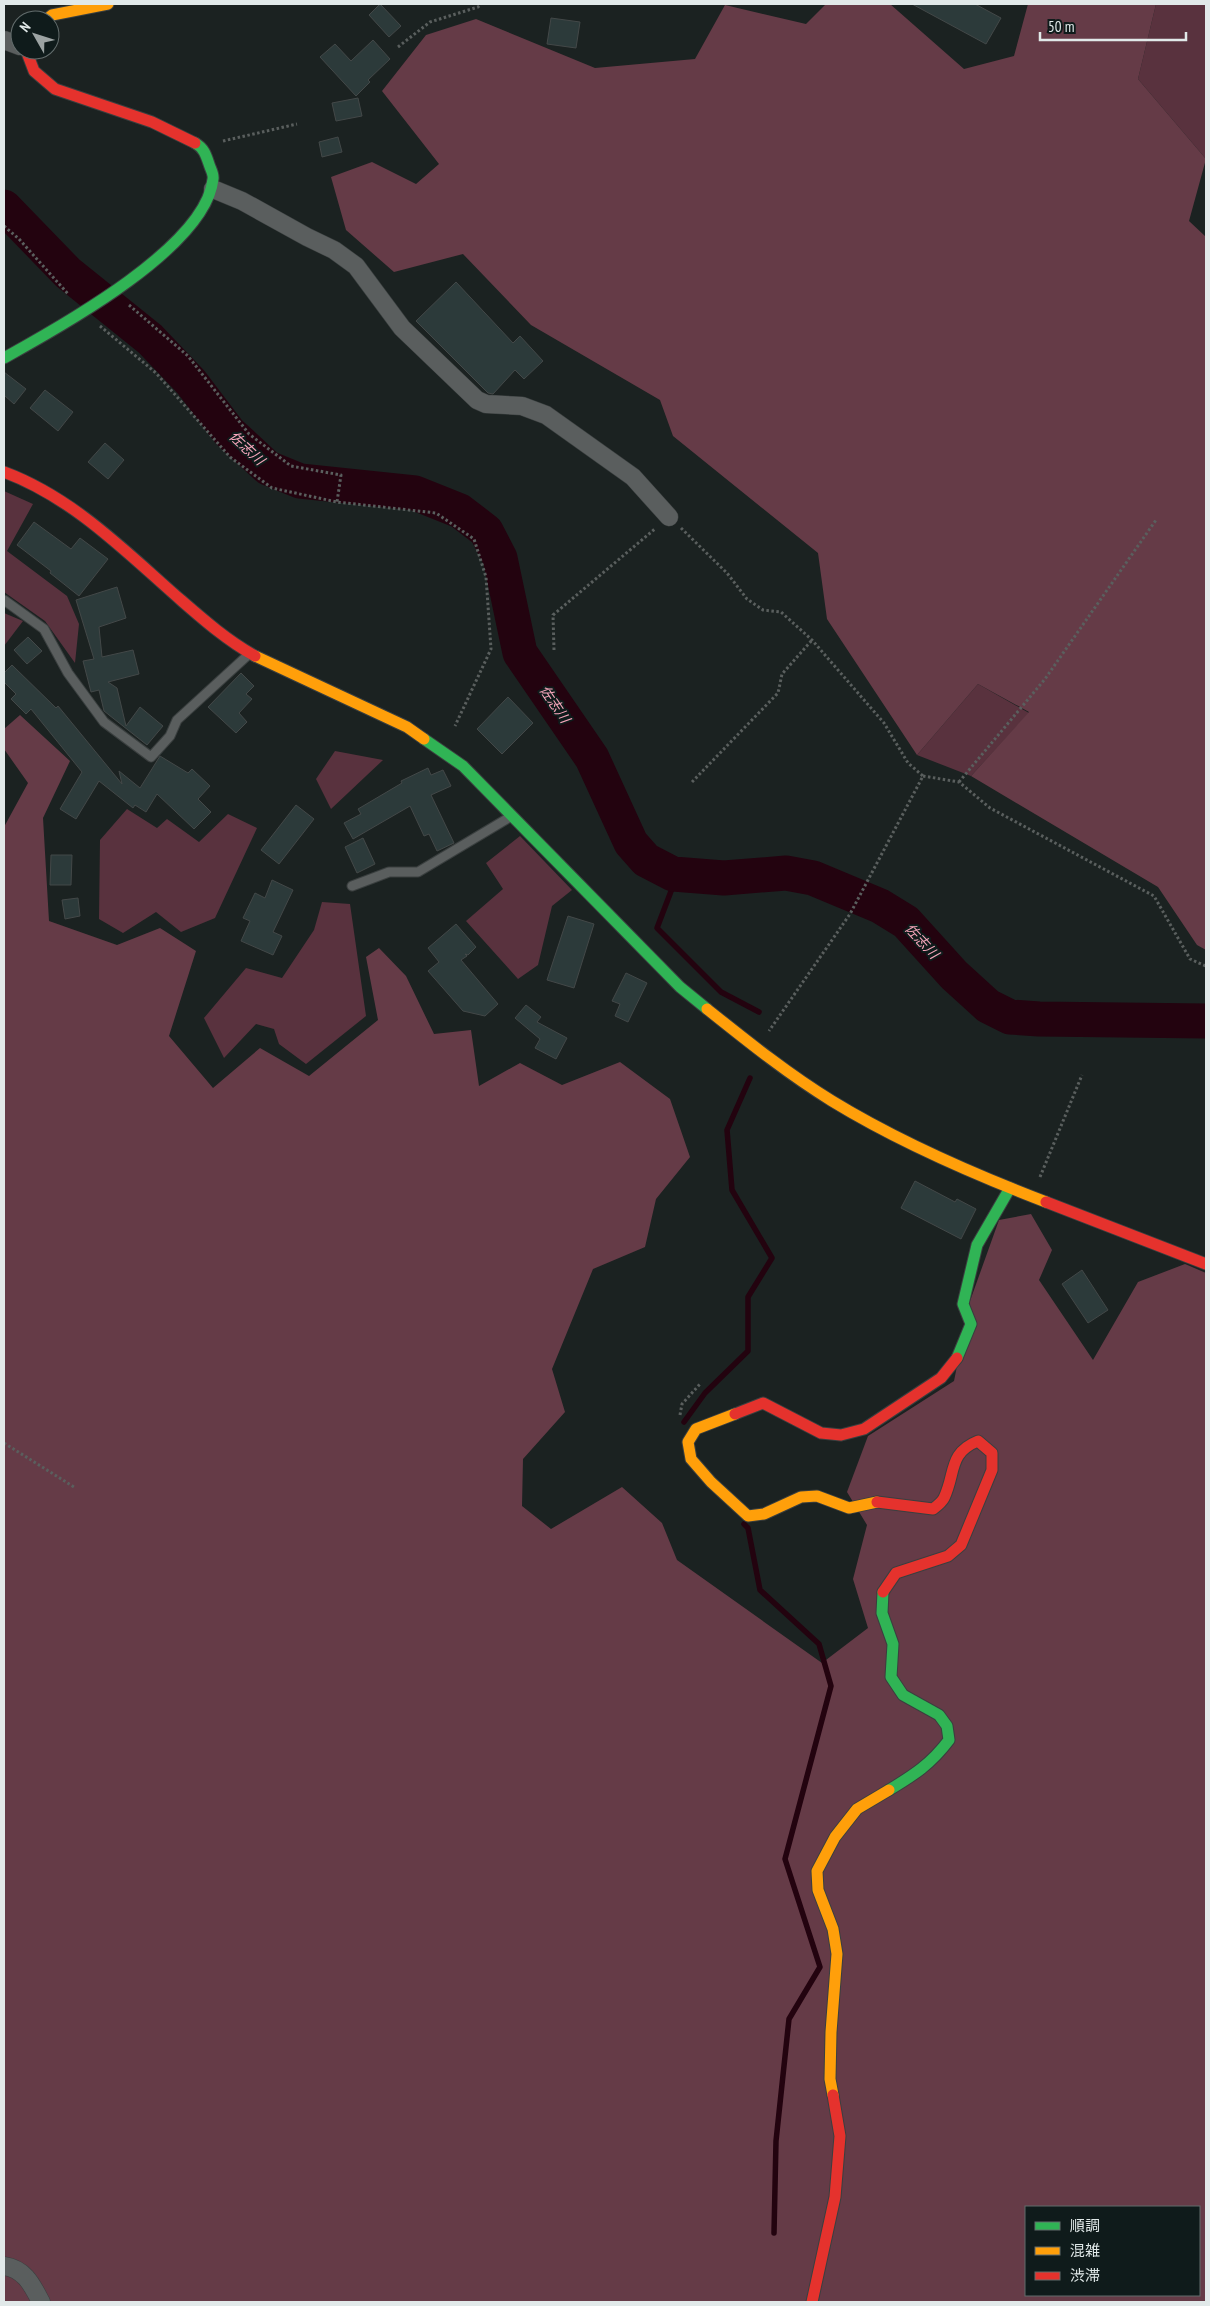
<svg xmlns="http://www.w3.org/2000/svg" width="1210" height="2306" font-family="'PT Sans Narrow','Noto Sans JP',sans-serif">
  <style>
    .green { fill: #59323e }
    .forest { fill: #653b47; fill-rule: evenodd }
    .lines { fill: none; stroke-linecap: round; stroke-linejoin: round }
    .stream { stroke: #23030f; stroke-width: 5.5 }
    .river { stroke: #23030f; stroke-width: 35 }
    .building { fill: #2c3a3a; stroke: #434848 }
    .lane-casing { stroke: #3a3f3f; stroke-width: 11 }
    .street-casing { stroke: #3a3f3f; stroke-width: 19 }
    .fast-casing { stroke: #3a3f3f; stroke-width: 13 }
    .slow-casing { stroke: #3a3f3f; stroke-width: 13 }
    .jam-casing { stroke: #3a3f3f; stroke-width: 13 }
    .path { stroke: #5a5f5e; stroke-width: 3; stroke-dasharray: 2.5 2.5; stroke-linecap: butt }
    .lane { stroke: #5a5e5e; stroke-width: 9 }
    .street { stroke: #5a5e5e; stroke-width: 18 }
    .fast { stroke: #30b455; stroke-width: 11 }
    .slow { stroke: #ff9f0a; stroke-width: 11 }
    .jam { stroke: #e5322d; stroke-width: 11 }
    .labels { text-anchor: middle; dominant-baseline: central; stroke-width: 4; stroke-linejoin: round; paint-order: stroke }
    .water-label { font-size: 14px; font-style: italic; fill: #f8a6bc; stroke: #0f1b1b }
  </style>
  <rect width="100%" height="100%" fill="#1b2221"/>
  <!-- green -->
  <g class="green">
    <path d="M1156,4H1206V159L1138,79Z"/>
    <path d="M4,491L33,504L7,551L67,596L79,624L75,663L45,621L4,592Z"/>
    <path d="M4,613L23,621L4,646Z"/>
    <path d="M978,684L1029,713L971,776L917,755Z"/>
    <path d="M335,751L383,760L331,809L316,779Z"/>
    <path d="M127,809L157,828L167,819L199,842L228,814L257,828L215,918L181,932L156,912L123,933L99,919L100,840Z"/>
    <path d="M520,836L572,890L552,906L538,965L518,979L466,921L503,889L486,863Z"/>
    <path d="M322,902L350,904L366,1016L306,1064L279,1044L274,1029L256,1024L224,1058L204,1018L246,968L282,978L314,930Z"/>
  </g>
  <!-- forest -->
  <g class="forest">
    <path d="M826,4H890L964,69L1014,56L1028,4H1156L1138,79L1206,159L1189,221L1206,237V950L1197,945L1158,887L971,776L1029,712L978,684L917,755L827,619L818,553L673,436L660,400L531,325L463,254L394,272L346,230L331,177L372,162L416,184L439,164L382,91L426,35L476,19L595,68L695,59L725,5L806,24Z"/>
    <path d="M20,715L70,761L43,818L49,921L117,945L160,928L196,951L169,1036L213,1088L260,1048L309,1076L378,1020L366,957L379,948L406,976L434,1034L471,1030L479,1086L520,1063L562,1085L620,1062L670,1099L690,1157L656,1199L645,1247L593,1269L552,1369L565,1412L523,1459L522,1506L551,1529L622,1487L662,1523L677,1560L822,1663L868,1628L853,1579L867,1525L847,1492L868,1436L954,1381L970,1301L999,1220L1031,1214L1052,1250L1039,1280L1093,1360L1138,1282L1185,1264L1206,1273V2302H4V827L28,783L4,749V729ZM1026,2207H1199V2295H1026Z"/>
  </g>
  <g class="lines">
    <!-- stream -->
    <g class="stream">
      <path d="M673,874V886L657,928L721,992L759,1012"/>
      <path d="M684,1422L705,1393L748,1351V1297L772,1258L732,1190L727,1130L750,1078"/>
      <path d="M744,1524L748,1528L760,1590L819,1644L831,1686L785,1859L820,1967L789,2019L776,2141L774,2233"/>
    </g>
    <!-- river -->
    <path class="river" d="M4,207L68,273L150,339L191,382L229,432L268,468L300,481L415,493L460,511L486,531L500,558L520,653L592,758L631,843L646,860L673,874L724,878L786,873L813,878L880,906L906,922L954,975L988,1006L1010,1017L1039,1019L1206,1021"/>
  </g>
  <!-- building -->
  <g class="building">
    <path d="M380,4L401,26L389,37L369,15Z"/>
    <path d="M912,4H975L1001,18L986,44Z"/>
    <path d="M551,18L580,22L576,48L547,44Z"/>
    <path d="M373,40L390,59L368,80L370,82L356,96L320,57L335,44L351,61Z"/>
    <path d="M358,98L362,116L336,121L332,103Z"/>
    <path d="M338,137L342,152L322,157L319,142Z"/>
    <path d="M456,282L513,343L520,336L543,361L524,379L515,370L493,394L488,393L416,321Z"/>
    <path d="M4,372L26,389L14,404L4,395Z"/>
    <path d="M45,390L73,412L58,431L30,408Z"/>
    <path d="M105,443L124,460L108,479L88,462Z"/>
    <path d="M34,522L71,549L80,538L108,559L79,596L50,573L51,571L17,545Z"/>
    <path d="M117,587L126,618L99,627L102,657L133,650L139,674L108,682L117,688L126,726L140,707L163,726L147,745L104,711L99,690L91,692L83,661L94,659L76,600Z"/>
    <path d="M28,637L42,651L27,664L14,650Z"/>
    <path d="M12,665L56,708L58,706L122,784L119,771L140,788L160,756L188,773L192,769L210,786L198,799L211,812L194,829L157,794L146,812L135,805L133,808L99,781L76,819L60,809L82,772L31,709L26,714L11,699L16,694L4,682V673Z"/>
    <path d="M241,673L254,686L246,694L252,699L239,713L247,722L236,733L208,707Z"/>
    <path d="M508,697L533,723L502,754L477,729Z"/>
    <path d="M428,768L431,775L443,770L451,786L431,795L454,843L437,851L429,834L424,836L410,806L353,839L344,823L361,814L358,809L402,783L401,781Z"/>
    <path d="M296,805L314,819L279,864L261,850Z"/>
    <path d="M363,838L375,864L357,873L345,847Z"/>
    <path d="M51,855H72L71,885H50Z"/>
    <path d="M272,880L293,890L273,932L282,936L273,955L241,941L250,921L243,918L255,893L265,898Z"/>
    <path d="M78,898L80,916L65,919L62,900Z"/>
    <path d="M568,916L594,924L574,988L547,980Z"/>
    <path d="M456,924L476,947L468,955L465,954L467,956L461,960L498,1004L485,1016L463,1011L428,971L439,962L428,948Z"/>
    <path d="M626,973L647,983L628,1022L615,1016L620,1004L612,1001Z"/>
    <path d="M526,1005L541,1017L537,1022L567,1038L556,1059L535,1048L540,1039L515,1018Z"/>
    <path d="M915,1181L955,1202L957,1199L976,1209L961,1239L901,1208Z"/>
    <path d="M1082,1270L1108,1310L1088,1323L1062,1284Z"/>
  </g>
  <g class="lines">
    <!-- lane casing -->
    <g class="lane-casing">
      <g id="lane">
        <path d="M4,600L44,629L68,673L104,722L151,757L170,736L177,720L248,655"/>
        <path d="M352,886L389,872H418L510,817"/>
      </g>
    </g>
    <!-- street casing -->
    <g class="street-casing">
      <g id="street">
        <path d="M4,40L20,46"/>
        <path d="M213,189L242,201L307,237L334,250L356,266L402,328L477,400L486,404L522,406L546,415L633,477L669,517"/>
        <path d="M4,2266C25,2269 32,2285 41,2302"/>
      </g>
    </g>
    <!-- fast casing -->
    <g class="fast-casing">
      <g id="fast">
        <path d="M4,358C60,327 206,247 213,179C214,174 210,168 209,164C206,155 204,148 195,143"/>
        <path d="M424,739L463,766L680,987L707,1009"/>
        <path d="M957,1358L971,1324L963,1304L977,1245L1010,1188"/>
        <path d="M883,1592L882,1613L893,1644L891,1677L903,1695L939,1715L947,1726L949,1740C931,1764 914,1775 889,1790"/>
      </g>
    </g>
    <!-- slow casing -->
    <g class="slow-casing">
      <g id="slow">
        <path d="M46,20L52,15L108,4"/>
        <path d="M255,656L407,727L424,739"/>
        <path d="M707,1009C747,1041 788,1074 832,1101C899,1142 973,1174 1046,1202"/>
        <path d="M735,1414L696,1429L688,1442L691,1459L711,1482L748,1516L764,1514L801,1497L817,1496L849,1508L877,1502"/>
        <path d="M833,2095L830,2079L831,2032L837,1954L833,1929L818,1890L817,1871L835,1837L857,1809L889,1790"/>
      </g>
    </g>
    <!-- jam casing -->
    <g class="jam-casing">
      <g id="jam">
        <path d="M26,50L34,71L55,89L152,122L195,143"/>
        <path d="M4,472C74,498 127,553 182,601C205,621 228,641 255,656"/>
        <path d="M1046,1202L1206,1264"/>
        <path d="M735,1414L763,1403L821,1433L841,1435L864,1429L941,1378L957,1358"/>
        <path d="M877,1502L933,1509C937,1506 942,1502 944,1498C956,1473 948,1453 978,1441L992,1453V1470L961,1545L948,1556L896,1573L883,1592"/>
        <path d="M812,2302L835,2197L840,2136L833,2095"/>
      </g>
    </g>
    <!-- path -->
    <g class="path">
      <path d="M398,47L430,22L478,7L481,4"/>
      <path d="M223,141L297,124"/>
      <path d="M4,226L19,239L69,295"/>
      <path d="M129,305L188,356L249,434L291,466L341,475L337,502"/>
      <path d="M100,326L156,373L230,457L272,488L337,502L436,513L474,539L486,577L491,649L455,726"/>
      <path d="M681,528L727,573L747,599L763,610L781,612L812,640L884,723L908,763L923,776L850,914L769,1031"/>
      <path d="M554,650L553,615L656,528"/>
      <path d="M923,776L959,782L990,808L1154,896L1190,959L1206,966"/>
      <path d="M692,782L778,693L782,674L812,640"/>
      <path d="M959,782L1045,679L1156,520"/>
      <path d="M1040,1177L1082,1075"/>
      <path d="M680,1415L682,1404L700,1384"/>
      <path d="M4,1443L74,1487"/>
    </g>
    <!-- lane -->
    <use href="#lane" class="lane"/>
    <!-- street -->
    <use href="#street" class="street"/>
    <!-- fast -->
    <use href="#fast" class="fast"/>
    <!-- slow -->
    <use href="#slow" class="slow"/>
    <!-- jam -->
    <use href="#jam" class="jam"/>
  </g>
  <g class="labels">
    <!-- water labels -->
    <g class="water-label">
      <text transform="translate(247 448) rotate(43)">佐志川</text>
      <text transform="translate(555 704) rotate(56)">佐志川</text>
      <text transform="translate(922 941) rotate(47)">佐志川</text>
    </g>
  </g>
  <!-- border -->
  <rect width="1210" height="2306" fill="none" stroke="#e1e9e9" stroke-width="10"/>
  <!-- legend -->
  <rect x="1025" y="2206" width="175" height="90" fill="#0f1b1b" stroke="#636d6d"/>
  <rect x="1035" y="2222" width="25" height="8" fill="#30b455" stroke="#636d6d"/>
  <text x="1070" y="2231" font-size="15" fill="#e1e9e9">順調</text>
  <rect x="1035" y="2247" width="25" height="8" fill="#ff9f0a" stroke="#636d6d"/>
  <text x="1070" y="2256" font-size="15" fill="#e1e9e9">混雑</text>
  <rect x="1035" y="2272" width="25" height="8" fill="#e5322d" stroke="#636d6d"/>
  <text x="1070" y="2281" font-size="15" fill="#e1e9e9">渋滞</text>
  <!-- north arrow -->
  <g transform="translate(35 35) rotate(309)"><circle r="24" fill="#0f1b1b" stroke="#636d6d"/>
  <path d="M0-4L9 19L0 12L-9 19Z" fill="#9ca3a3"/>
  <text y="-8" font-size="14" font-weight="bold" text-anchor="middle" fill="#e1e9e9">N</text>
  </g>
  <!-- scale -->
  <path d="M1040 32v8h146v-8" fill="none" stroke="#e1e9e9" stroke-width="2.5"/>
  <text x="1048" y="32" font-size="15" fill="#e1e9e9" stroke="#0f1b1b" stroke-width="4" paint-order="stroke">50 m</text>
</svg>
